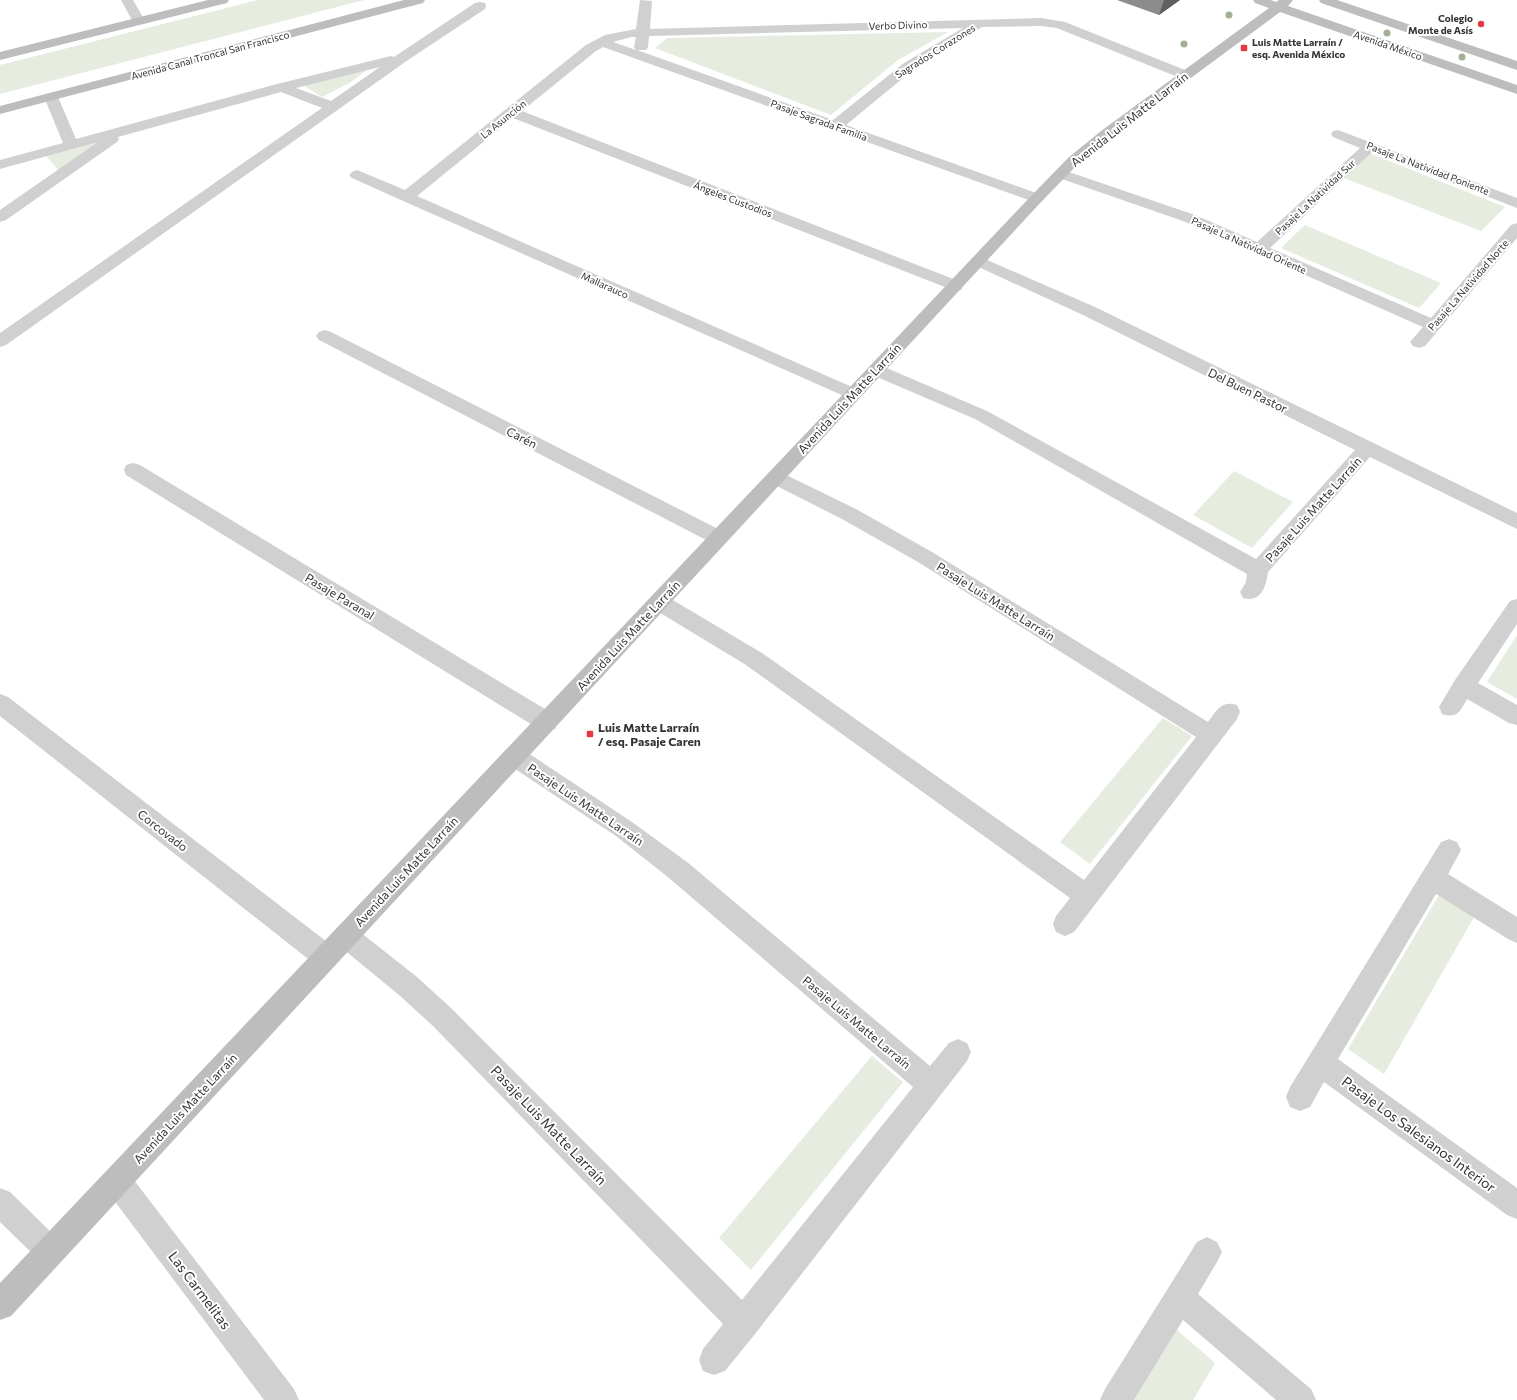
<svg xmlns="http://www.w3.org/2000/svg" width="1517" height="1400" font-family="Commissioner,sans-serif">
  <style>
    .green { fill: #e6ecdf }
    .lines { fill: none; stroke-linecap: round; stroke-linejoin: round }
    .street { fill: #d0d0d0; fill-rule: evenodd }
    .secondary { fill: #bdbdbd; fill-rule: evenodd }
    .tree { fill: #a2b095 }
    .wall { fill: #8c8c8c }
    .shaded-wall { fill: #5f5f5f }
    .poi-dot { fill: #e63946; stroke: #fff; stroke-width: 1.5 }
    .labels { text-anchor: middle; dominant-baseline: central; stroke-width: 4; stroke-linejoin: round; paint-order: stroke }
    .far-poi-label { font-size: 10px; font-weight: bold; fill: #333; stroke: #fff; text-anchor: end }
    .far-street-label { font-size: 10px; fill: #333; stroke: #fff }
    .street-label { font-size: 12px; fill: #333; stroke: #fff }
    .poi-label { font-size: 12px; font-weight: bold; fill: #333; stroke: #fff; text-anchor: start }
    .near-street-label { font-size: 14px; fill: #333; stroke: #fff }
  </style>
  <rect width="100%" height="100%" fill="#fff"/>
  <!-- green -->
  <g class="green">
    <path d="M258,0H364L0,94V65Z"/>
    <path d="M948,32L898,60L831,115L655,48L667,38Z"/>
    <path d="M367,70L351,82L322,97L303,85Z"/>
    <path d="M121,132L62,175L44,153Z"/>
    <path d="M1369,153L1505,207L1481,231L1344,178Z"/>
    <path d="M1305,225L1441,283L1419,308L1281,248Z"/>
    <path d="M1234,471L1293,502L1252,548L1193,515Z"/>
    <path d="M1517,635V699L1487,682Z"/>
    <path d="M1163,718L1192,736L1090,864L1060,842Z"/>
    <path d="M1439,895L1474,917L1384,1074L1348,1049Z"/>
    <path d="M872,1056L903,1082L751,1270L719,1238Z"/>
    <path d="M1177,1330L1215,1363L1193,1400H1134Z"/>
  </g>
  <g class="lines">
    <!-- street -->
    <g class="street">
      <path d="M121,0H133L145,21L144,24H134Z"/>
      <path d="M640,0L652,1L650,29L1041,18L1065,22L1190,72L1192,75L1190,78L1185,79L1180,78L1057,28L1041,26L982,27L914,69L846,125L1042,195L1045,198L1042,201L1037,203L603,47L596,51L522,111L961,282L963,286L961,290L955,291L513,118L417,196L859,390L862,394L859,398L853,400L401,200L352,178L349,175L352,172L357,170L362,172L405,190L586,45L605,35L636,29ZM963,28L904,63L833,120L637,50H646L648,47L649,36ZM631,37H636L634,47L636,50L613,42Z"/>
      <path d="M480,2L485,3L486,6L485,9L408,60L6,345L0,347V333L322,108L281,92L118,137L119,139L117,142L6,220L0,222V210L98,142L0,169V160L63,143L44,97L46,94L51,93L56,94L58,97L76,139L277,84L391,56L394,57L475,3ZM380,67L331,101L296,88Z"/>
      <path d="M1338,130L1517,198V208L1372,152L1270,248L1431,318L1511,225L1517,223V238L1425,346L1419,348L1413,346L1410,342L1423,327L1183,221L1056,177L1053,174L1056,171L1061,169L1066,171L1195,215L1257,242L1360,148L1333,137L1331,134L1333,131Z"/>
      <path d="M978,256L1095,307L1517,513V529L1370,457L1268,572C1266,587 1261,603 1243,598L1240,592L1246,582L1247,574L975,419L870,374L867,370L870,366L876,364L882,366L987,411L1256,559L1355,450L1083,315L972,264L970,261L972,258Z"/>
      <path d="M325,330L331,332L726,533L729,538L726,543L719,545L712,543L319,340L316,336L319,332Z"/>
      <path d="M133,463L140,465L555,715L558,722L555,729L547,731L539,729L126,475L124,470L126,465Z"/>
      <path d="M776,470L856,509L932,552L1208,722C1217,710 1221,700 1237,705L1240,712L1237,719L1074,932L1065,936L1056,932L1053,924L1056,916L1070,898L746,665L652,608L649,602L652,596L659,594L666,596L762,653L1084,880L1196,737L918,562L842,519L769,482L766,477L769,472Z"/>
      <path d="M1517,599V624L1478,683L1517,705V725L1509,723L1467,699C1460,711 1458,719 1442,714L1439,707L1455,680L1510,601Z"/>
      <path d="M0,694L8,697L335,948L339,957L335,966L326,969L317,966L0,716Z"/>
      <path d="M514,746L522,749L632,822L687,862L930,1066L949,1043L958,1039L967,1043L971,1052L967,1061L755,1334L725,1371L714,1375L703,1371L699,1360L703,1349L723,1324L433,1026L399,995L337,944L333,936L337,928L346,924L355,928L417,977L451,1008L742,1300L913,1087L669,878L616,836L506,763L503,756L506,749Z"/>
      <path d="M1449,839L1457,842L1461,850L1448,874L1517,917V943L1508,939L1436,894L1338,1059L1517,1188V1219L1507,1215L1324,1082L1310,1107L1300,1111L1290,1107L1286,1097L1290,1087L1441,842Z"/>
      <path d="M117,1167L127,1171L294,1389L299,1400H264L107,1191L103,1181L107,1171Z"/>
      <path d="M0,1188L10,1192L60,1241L65,1251L60,1261L50,1266L40,1261L0,1222Z"/>
      <path d="M1207,1237L1217,1242L1222,1252L1217,1262L1198,1294L1311,1389L1316,1400H1276L1183,1320L1134,1400H1100L1105,1389L1197,1242Z"/>
    </g>
    <!-- secondary -->
    <g class="secondary">
      <path d="M208,0H229L227,3L0,60V52Z"/>
      <path d="M404,0H425L423,3L0,114V106Z"/>
      <path d="M1253,0H1271L1276,2L1279,0H1293L1288,6L1517,85V94L1280,12L1111,137L1078,164L1042,201L11,1316L0,1320V1283L1032,195L1068,158L1101,131L1269,8L1255,3Z"/>
      <path d="M1319,0H1337L1517,61V70L1321,3Z"/>
    </g>
  </g>
  <!-- trees -->
  <g class="tree">
    <circle cx="1229" cy="15" r="3.5"/>
    <circle cx="1387" cy="33" r="3.5"/>
    <circle cx="1184" cy="44" r="3.5"/>
    <circle cx="1462" cy="57" r="3.5"/>
  </g>
  <!-- wall -->
  <path class="wall" d="M1117,0H1180L1159,15Z"/>
  <!-- shaded-wall -->
  <path class="shaded-wall" d="M1164,0H1180L1159,15Z"/>
  <!-- markers -->
  <g class="poi-dot">
    <circle cx="1481" cy="24" r="4"/>
    <rect x="1240" y="44" width="8" height="8" rx="2"/>
    <rect x="586" y="730" width="8" height="8" rx="2"/>
  </g>
  <g class="labels">
    <!-- far-poi labels -->
    <g class="far-poi-label">
      <text x="1473" y="18">Colegio<tspan x="1473" dy="12">Monte de Asís</tspan></text>
      <text x="1252" y="42" text-anchor="start">Luis Matte Larraín /<tspan x="1252" dy="12">esq. Avenida México</tspan></text>
    </g>
    <!-- far-street labels -->
    <g class="far-street-label">
      <text transform="translate(898 25) rotate(-2)">Verbo Divino</text>
      <text transform="translate(1388 45) rotate(19)">Avenida México</text>
      <text transform="translate(935 51) rotate(-32)">Sagrados Corazones</text>
      <text transform="translate(210 55) rotate(-15)">Avenida Canal Troncal San Francisco</text>
      <text transform="translate(503 119) rotate(-39)">La Asunción</text>
      <text transform="translate(819 120) rotate(20)">Pasaje Sagrada Familia</text>
      <text transform="translate(1428 168) rotate(21)">Pasaje La Natividad Poniente</text>
      <text transform="translate(1315 197) rotate(-43)">Pasaje La Natividad Sur</text>
      <text transform="translate(733 199) rotate(21)">Ángeles Custodios</text>
      <text transform="translate(1249 245) rotate(24)">Pasaje La Natividad Oriente</text>
      <text transform="translate(605 285) rotate(24)">Mallarauco</text>
      <text transform="translate(1468 285) rotate(-49)">Pasaje La Natividad Norte</text>
    </g>
    <!-- street labels -->
    <g class="street-label">
      <text transform="translate(1129 119) rotate(-38)">Avenida Luis Matte Larraín</text>
      <text transform="translate(1248 390) rotate(26)">Del Buen Pastor</text>
      <text transform="translate(849 398) rotate(-47)">Avenida Luis Matte Larraín</text>
      <text transform="translate(522 437) rotate(27)">Carén</text>
      <text transform="translate(1313 509) rotate(-48)">Pasaje Luis Matte Larraín</text>
      <text transform="translate(340 596) rotate(31)">Pasaje Paranal</text>
      <text transform="translate(996 601) rotate(32)">Pasaje Luis Matte Larraín</text>
      <text transform="translate(628 635) rotate(-47)">Avenida Luis Matte Larraín</text>
      <text transform="translate(586 804) rotate(34)">Pasaje Luis Matte Larraín</text>
      <text transform="translate(163 830) rotate(38)">Corcovado</text>
      <text transform="translate(406 871) rotate(-47)">Avenida Luis Matte Larraín</text>
      <text transform="translate(857 1022) rotate(40)">Pasaje Luis Matte Larraín</text>
      <text transform="translate(185 1108) rotate(-47)">Avenida Luis Matte Larraín</text>
    </g>
    <!-- poi labels -->
    <g class="poi-label">
      <text x="598" y="727">Luis Matte Larraín<tspan x="598" dy="14">/ esq. Pasaje Caren</tspan></text>
    </g>
    <!-- near-street labels -->
    <g class="near-street-label">
      <text transform="translate(549 1125) rotate(46)">Pasaje Luis Matte Larraín</text>
      <text transform="translate(1419 1134) rotate(36)">Pasaje Los Salesianos Interior</text>
      <text transform="translate(200 1290) rotate(53)">Las Carmelitas</text>
    </g>
  </g>
</svg>
